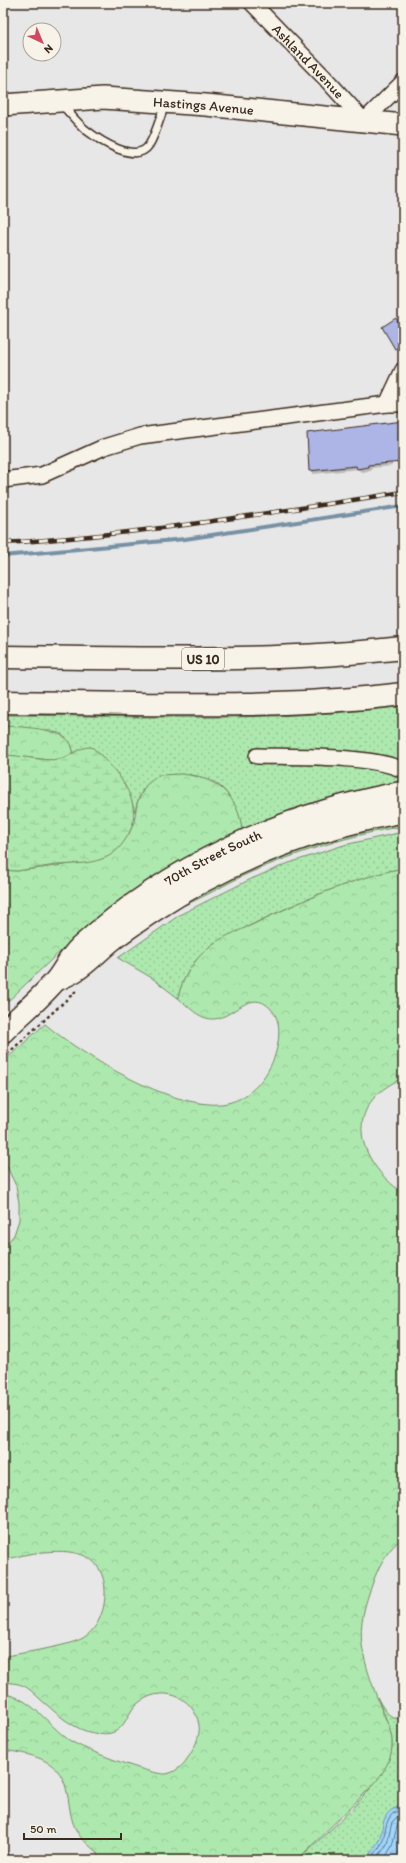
<svg xmlns="http://www.w3.org/2000/svg" width="406" height="1863" font-family="Itim,sans-serif">
  <style>
    .grass { fill: url(#grass-dots); stroke: #748a66 }
    .forest { fill: url(#forest-crowns); stroke: #748a66 }
    .wetland { fill: url(#wetland-marsh); stroke: #748a66 }
    .water { fill: url(#water-ripples); stroke: #7791a4 }
    .shadow { fill: #0003 }
    .lines { fill: none; stroke-linecap: round; stroke-linejoin: round }
    .shore { stroke: #636f78; stroke-width: 1 }
    .stream { stroke: #7791a4; stroke-width: 4 }
    .building { fill: #acb5e5; stroke: #3b2a1e }
    .lane-casing { stroke: #3b2a1e; stroke-width: 10 }
    .street-casing { stroke: #3b2a1e; stroke-width: 18 }
    .secondary-casing { stroke: #3b2a1e; stroke-width: 24 }
    .highway-casing { stroke: #3b2a1e; stroke-width: 25 }
    .path { stroke: #3b2a1e; stroke-width: 2.5; stroke-dasharray: 3 3; stroke-linecap: butt }
    .lane { stroke: #f7f3e8; stroke-width: 7 }
    .street { stroke: #f7f3e8; stroke-width: 15 }
    .secondary { stroke: #f7f3e8; stroke-width: 21 }
    .highway { stroke: #f7f3e8; stroke-width: 22 }
    .rail-casing { stroke: #3b2a1e; stroke-width: 4.5 }
    .rail { stroke: #f7f3e8; stroke-width: 3; stroke-dasharray: 9; stroke-linecap: butt }
    .labels { text-anchor: middle; dominant-baseline: central; stroke-width: 4; stroke-linejoin: round; paint-order: stroke }
    .shield { fill: #f7f3e8; stroke: #73665b; stroke-width: 1 }
    .shield-label { font-size: 13px; font-weight: bold; fill: #3b2a1e }
    .street-label { font-size: 14px; fill: #3b2a1e; stroke: #f7f3e8 }
  </style>
  <defs>
    <pattern id="grass-dots" width="8" height="8" patternUnits="userSpaceOnUse"><rect width="8" height="8" fill="#ade9ae"/><path d="M2 2h.1M6 6h.1" fill="none" stroke="#96c895" stroke-width="1.8" stroke-linecap="round"/></pattern>
    <pattern id="forest-crowns" width="20" height="18" patternUnits="userSpaceOnUse"><rect width="20" height="18" fill="#ade9ae"/><path d="M2 6a3 3 0 1 1 6 0M12 15a3 3 0 1 1 6 0" fill="none" stroke="#96c895"/></pattern>
    <pattern id="wetland-marsh" width="20" height="14" patternUnits="userSpaceOnUse"><rect width="20" height="14" fill="#ade9ae"/><path d="M1 5h8M5 5V1M11 12h8M15 12V8" fill="none" stroke="#96c895"/></pattern>
    <pattern id="water-ripples" width="26" height="14" patternUnits="userSpaceOnUse"><rect width="26" height="14" fill="#9fd6fe"/><path d="M2 4q2-2 4 0t4 0M15 11q2-2 4 0t4 0" fill="none" stroke="#8ab8d9"/></pattern>
  </defs>
  <rect width="100%" height="100%" fill="#e8e7e7"/>
  <filter id="ink" filterUnits="userSpaceOnUse"><feTurbulence type="fractalNoise" baseFrequency=".025" numOctaves="2"/><feDisplacementMap in="SourceGraphic" scale="8" xChannelSelector="R" yChannelSelector="G"/><feConvolveMatrix kernelMatrix="1 2 1 2 8 2 1 2 1" color-interpolation-filters="sRGB"/></filter>
  <g filter="url(#ink)">
    <!-- grass -->
    <g class="grass">
      <path d="M403,706V762L390,759L362,766L390,772L400,780L399,783L242,831C241,813 230,791 214,782C197,772 159,770 145,787C139,794 137,803 135,812C127,783 115,768 93,748L74,752L70,755L73,750L71,744L60,733L3,726V715C136,716 271,723 403,706Z"/>
      <path d="M403,821V826C350,835 298,852 249,873C225,884 202,899 177,908L250,868L317,842Z"/>
      <path d="M403,832V868C337,882 274,913 213,944C196,957 182,976 178,998L152,978L118,958L181,914L251,879L289,863L344,845Z"/>
      <path d="M377,1697C383,1708 389,1720 403,1719V1860H297C323,1836 390,1781 392,1747C393,1730 383,1713 377,1697Z"/>
    </g>
    <!-- forest -->
    <g class="forest">
      <path d="M3,726C19,727 77,727 72,753L67,757L52,760L3,755Z"/>
      <path d="M181,774C215,777 239,794 242,831L95,921L52,959L3,1006V870L17,871L88,862L106,857L117,850L129,834L134,822L137,803L146,785L159,775Z"/>
      <path d="M403,868V1078C341,1105 356,1160 403,1193V1538C387,1549 378,1567 372,1585C365,1604 359,1624 362,1645C365,1666 373,1686 380,1706C385,1718 393,1732 392,1746C391,1761 383,1773 374,1784L297,1860H102C95,1848 82,1842 76,1830C69,1816 70,1803 66,1788C59,1758 29,1754 3,1750V1694C30,1696 48,1725 69,1740C82,1749 151,1775 166,1774C174,1773 183,1766 187,1759C193,1751 201,1736 199,1725C194,1695 160,1684 137,1704C129,1711 127,1722 119,1729C112,1735 102,1734 93,1733C76,1730 59,1716 47,1705C40,1700 34,1692 26,1687C19,1683 11,1683 3,1682V1657C24,1652 66,1647 83,1638C108,1624 115,1572 87,1557C66,1546 24,1553 3,1561V1248L14,1235L19,1220V1203L16,1186L3,1158V1062L45,1024C83,1056 171,1109 222,1104C247,1101 265,1081 274,1058C279,1043 283,1022 271,1009C250,986 232,1021 211,1019C198,1018 188,1006 178,998C182,978 194,960 209,947C221,937 238,931 252,925C301,901 350,879 403,868Z"/>
      <path d="M3,1847L14,1860H3Z"/>
    </g>
    <!-- wetland -->
    <path class="wetland" d="M90,747L93,748C118,771 149,806 125,840C120,848 112,856 102,859C88,864 71,864 56,865C43,867 30,869 17,871L3,870V755C22,755 42,762 60,759C71,757 78,747 90,747Z"/>
    <!-- water -->
    <path class="water" d="M398,1807H403V1860H364C370,1855 375,1847 379,1840C384,1827 381,1812 398,1807Z"/>
    <!-- shadow -->
    <g class="shadow">
      <path d="M396,320L403,330V350L399,352L383,327Z"/>
      <path d="M403,422V461L392,462V466L371,468V471L361,472L358,469L314,474L310,471L308,434Z"/>
    </g>
    <g class="lines">
      <!-- shore -->
      <g class="shore">
        <path d="M370,1860C375,1854 379,1849 382,1842C387,1829 385,1810 403,1811"/>
        <path d="M376,1860L387,1844L392,1822L398,1816H403"/>
        <path d="M384,1860L392,1846L397,1827L400,1822H403"/>
      </g>
      <!-- stream -->
      <path class="stream" d="M3,556L185,539L403,506"/>
    </g>
    <!-- building -->
    <g class="building">
      <path d="M396,318L403,331V345L395,349L382,327Z"/>
      <path d="M403,421V462L368,465V467L357,469L356,466L309,471L307,433Z"/>
    </g>
    <g class="lines">
      <!-- lane casing -->
      <g class="lane-casing">
        <path id="lane" d="M62,105C70,113 77,123 86,130C99,140 136,165 149,145C156,134 160,117 165,105"/>
      </g>
      <!-- street casing -->
      <g class="street-casing">
        <g id="street">
          <path id="s1" d="M252,3L325,78L364,121L403,82"/>
          <path d="M387,404H403"/>
          <path d="M3,480L42,475L104,447L140,436L387,404L403,370"/>
          <path d="M257,756C294,757 373,755 403,770"/>
        </g>
      </g>
      <!-- secondary casing -->
      <g class="secondary-casing">
        <g id="secondary">
          <path id="s2" d="M3,105L103,98L206,105L403,125"/>
          <path d="M59,979C66,976 73,973 78,969C90,961 100,950 111,941C125,930 140,920 155,910C230,861 315,828 403,812"/>
          <path id="s3" d="M3,1032C20,1015 40,999 55,981C65,969 67,960 80,947C170,865 283,814 403,792"/>
        </g>
      </g>
      <!-- highway casing -->
      <g class="highway-casing">
        <g id="highway">
          <path d="M3,657C137,658 270,663 403,648"/>
          <path d="M3,702C136,703 270,710 403,694"/>
        </g>
      </g>
      <!-- path -->
      <path class="path" d="M3,1058L76,991"/>
      <!-- lane -->
      <use href="#lane" class="lane"/>
      <!-- street -->
      <use href="#street" class="street"/>
      <!-- secondary -->
      <use href="#secondary" class="secondary"/>
      <!-- highway -->
      <use href="#highway" class="highway"/>
      <!-- rail casing -->
      <g class="rail-casing">
        <path id="rail" d="M3,543C137,535 270,513 403,492"/>
      </g>
      <!-- rail -->
      <use href="#rail" class="rail"/>
    </g>
  </g>
  <g class="labels">
    <!-- shield labels -->
    <rect class="shield" x="182" y="648" width="42" height="22" rx="3"/>
    <g class="shield-label">
      <text x="203" y="659">US 10</text>
    </g>
    <!-- street labels -->
    <g class="street-label">
      <text stroke="none"><textPath href="#s1" startOffset="81">Ashland Avenue</textPath></text>
      <text stroke="none"><textPath href="#s2" startOffset="201">Hastings Avenue</textPath></text>
      <text stroke="none"><textPath href="#s3" startOffset="276">70th Street South</textPath></text>
    </g>
  </g>
  <!-- margin -->
  <rect width="406" height="1863" fill="none" stroke="#f7f3e8" stroke-width="16"/>
  <rect x="8" y="8" width="390" height="1847" fill="none" stroke="#3b2a1e" stroke-width="1.5" filter="url(#ink)"/>
  <!-- north arrow -->
  <g transform="translate(42 42) rotate(136)"><circle r="19" fill="#f7f3e8" stroke="#aca397"/>
  <path d="M0-3L7 15L0 10L-7 15Z" fill="#d1495b"/>
  <text y="-6" font-size="11" font-weight="bold" text-anchor="middle" fill="#3b2a1e">N</text>
  </g>
  <!-- scale -->
  <path d="M24 1833v6h97v-6" fill="none" stroke="#3b2a1e" stroke-width="2"/>
  <text x="30" y="1833" font-size="12" fill="#3b2a1e" stroke="#f7f3e8" stroke-width="3" paint-order="stroke">50 m</text>
</svg>
